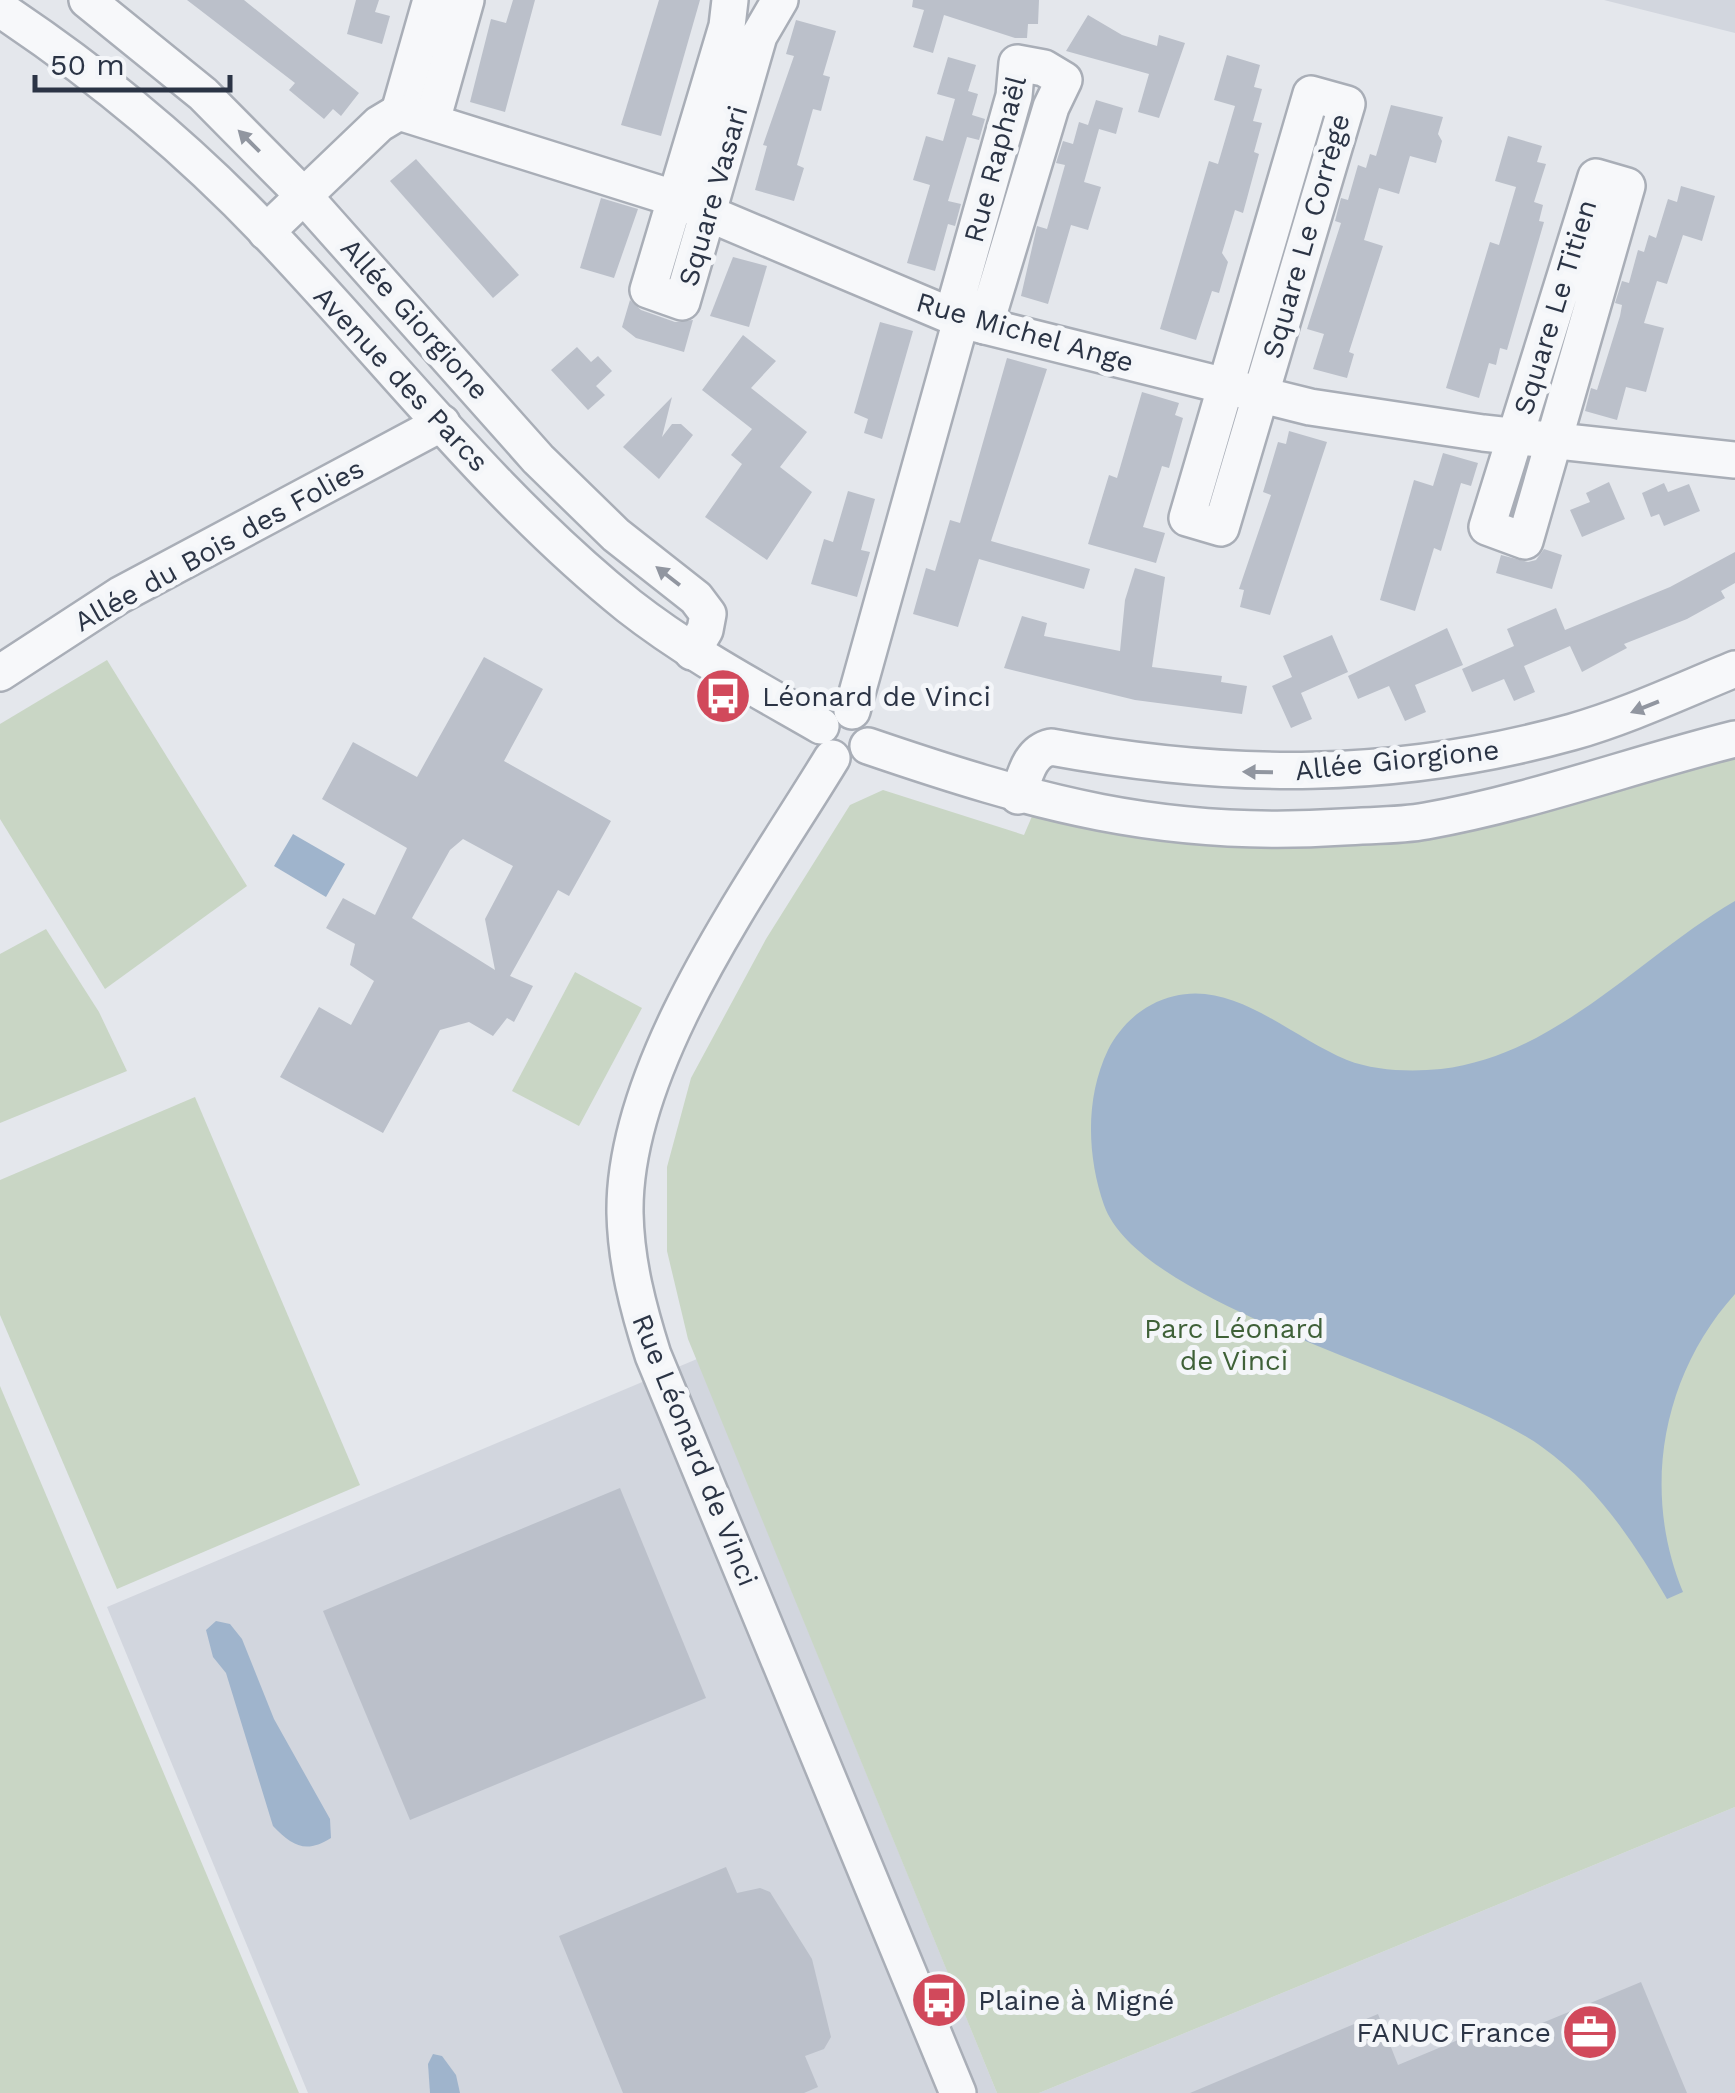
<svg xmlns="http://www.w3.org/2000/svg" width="1735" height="2093" font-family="'Work Sans',sans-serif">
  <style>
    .built { fill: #d2d6de }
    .green { fill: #c9d6c5 }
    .water { fill: #9fb4cc }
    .building { fill: #bbc0ca; fill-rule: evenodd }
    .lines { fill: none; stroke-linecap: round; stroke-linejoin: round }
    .minor-casing { stroke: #a9aeb7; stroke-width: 40 }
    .minor { stroke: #f7f8fa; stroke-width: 35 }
    .oneway { fill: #9196a0 }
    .labels { text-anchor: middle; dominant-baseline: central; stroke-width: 10; stroke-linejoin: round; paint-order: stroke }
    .street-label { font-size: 28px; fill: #2b3445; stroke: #f4f6f9 }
    .poi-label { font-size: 28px; fill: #2b3445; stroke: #f4f6f9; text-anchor: start }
    .park-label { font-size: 28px; fill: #3f6138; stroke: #f4f6f9 }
  </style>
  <rect width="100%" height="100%" fill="#e4e7ec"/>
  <!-- built -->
  <g class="built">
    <path d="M1604,0H1735V33Z"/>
    <path d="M697,1359L997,2093H308L107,1607Z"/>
    <path d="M1735,1807V2093H1039Z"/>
  </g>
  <!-- green -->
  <g class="green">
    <path d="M107,660L247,886L105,989L0,819V724Z"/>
    <path d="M1735,750V1807L1039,2093H997L688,1339L667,1251V1167L691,1078L766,939L850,805L883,790L1024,835L1033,814L1320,841Z"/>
    <path d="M46,929L99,1012L127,1071L0,1123V954Z"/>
    <path d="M575,972L642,1008L579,1126L512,1091Z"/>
    <path d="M195,1097L360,1485L117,1589L0,1315V1180Z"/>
    <path d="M0,1386L299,2093H0Z"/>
  </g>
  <!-- water -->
  <g class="water">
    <path d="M293,834L345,864L326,897L274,866Z"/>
    <path d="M1735,901V1294C1662,1375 1641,1491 1683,1592L1667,1599C1634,1542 1597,1486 1542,1447C1447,1378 1141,1309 1104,1205C1087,1156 1085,1098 1108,1050C1117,1032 1132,1015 1151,1005C1223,967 1283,1034 1347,1060C1375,1071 1411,1072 1441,1069C1557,1055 1639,957 1735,901Z"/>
    <path d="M216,1621L230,1624L242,1639L274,1719L330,1819L331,1838C306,1854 292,1846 273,1826L226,1673L213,1657L206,1630Z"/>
    <path d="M433,2054L442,2056L456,2075L460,2093H430L428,2064Z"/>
  </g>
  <!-- building -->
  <g class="building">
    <path d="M187,0H244L359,93L341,116L333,109L324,119L289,90L295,83Z"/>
    <path d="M356,0H379L375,12L390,16L382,44L347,34Z"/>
    <path d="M513,0H535L505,112L470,102L491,19L506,23Z"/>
    <path d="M659,0H700L661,136L621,125Z"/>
    <path d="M913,0H1039L1038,24H1028L1027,38H1015L944,15L933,53L913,47L924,10L912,7Z"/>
    <path d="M1088,15L1122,35L1157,46L1159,35L1185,43L1159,118L1138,112L1149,74L1066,51Z"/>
    <path d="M796,20L836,31L823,75L830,77L821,111L813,109L797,165L804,168L794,201L755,190L767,146L763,145L794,56L786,54Z"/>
    <path d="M1227,55L1260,65L1254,87L1262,89L1253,121L1262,123L1254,152L1259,154L1243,213L1235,210L1222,253L1228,262L1219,293L1212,291L1196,340L1160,329L1209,161L1218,164L1235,106L1214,100Z"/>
    <path d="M948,57L976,65L968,91L978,94L972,115L985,119L979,140L967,137L948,201L961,204L955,226L948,224L935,271L907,263L930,185L913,180L926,136L943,141L955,99L937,94Z"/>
    <path d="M1096,100L1123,108L1116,134L1099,129L1084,182L1101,187L1088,230L1071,225L1048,304L1021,296L1037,226L1047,229L1065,165L1056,163L1063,141L1073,144L1079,122L1088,125Z"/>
    <path d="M1391,105L1443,117L1438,134L1442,141L1436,163L1410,156L1399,194L1379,188L1364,240L1383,246L1349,352L1354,354L1347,378L1313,369L1324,334L1307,329L1341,223L1335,221L1341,198L1348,200L1358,165L1366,168L1370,154L1376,156Z"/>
    <path d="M1508,136L1542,146L1537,162L1546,164L1534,202L1543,205L1539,221L1544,222L1507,350L1500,348L1496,365L1489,363L1479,398L1446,388L1490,242L1499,245L1516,187L1495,181Z"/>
    <path d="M416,159L519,275L493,298L390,181Z"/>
    <path d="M1681,186L1715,196L1702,241L1683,235L1667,284L1657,281L1644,323L1664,328L1646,392L1626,387L1617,420L1585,411L1591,388L1597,390L1620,316L1622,305L1615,303L1622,281L1629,283L1638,250L1644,252L1649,235L1656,238L1668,199L1677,202Z"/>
    <path d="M601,198L638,209L614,278L580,268Z"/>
    <path d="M733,257L767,266L749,327L710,316Z"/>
    <path d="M630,300L641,310L675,322L693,320L684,352L636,338L622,327Z"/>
    <path d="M880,322L913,331L882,439L864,433L868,419L854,413Z"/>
    <path d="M743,335L776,361L751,388L807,432L780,467L812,492L767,560L705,517L742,464L731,455L752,429L702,390Z"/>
    <path d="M577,347L591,362L598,356L612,371L596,386L605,395L588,410L551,370Z"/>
    <path d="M1007,358L1047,369L991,541L1090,569L1084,589L979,559L958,627L913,614L926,568L935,571L950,520L960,523Z"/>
    <path d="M1142,392L1179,403L1175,415L1183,418L1169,468L1162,466L1143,527L1165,533L1156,563L1088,544L1109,475L1117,478Z"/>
    <path d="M672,397L662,437L672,424H681L693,435L659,479L623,447Z"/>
    <path d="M1289,431L1327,442L1270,615L1240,607L1244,590L1239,589L1271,495L1263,492L1278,442L1286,444Z"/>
    <path d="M1443,453L1478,463L1471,486L1461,483L1441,551L1434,548L1415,611L1380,600L1414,480L1433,486Z"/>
    <path d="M1609,482L1625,519L1582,537L1570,510L1590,502L1586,493Z"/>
    <path d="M1664,483L1668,492L1689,484L1700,511L1664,526L1659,514L1651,517L1642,493Z"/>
    <path d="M848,491L875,499L861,550L870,552L857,597L811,584L824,539L833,542Z"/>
    <path d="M1544,549L1562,555L1552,589L1496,573L1501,555L1528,562L1536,560Z"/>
    <path d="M1735,552V583L1721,591L1725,598L1687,619L1624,644L1627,648L1582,672L1570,646L1524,666L1535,692L1514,701L1504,679L1472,692L1462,669L1514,646L1507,629L1556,608L1565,630L1670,587Z"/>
    <path d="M1135,568L1165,577L1152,667L1222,676L1221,682L1247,686L1242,714L1135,700L1004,668L1022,616L1047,623L1044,636L1120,651L1125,600Z"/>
    <path d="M1447,628L1463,665L1415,685L1426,712L1405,721L1389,686L1358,699L1348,676Z"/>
    <path d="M1332,635L1348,672L1301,693L1312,719L1291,728L1272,686L1292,677L1283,656Z"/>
    <path d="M484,657L543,689L504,761L611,821L569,896L558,890L510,976L533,986L514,1022L507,1018L493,1036L469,1022L440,1030L383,1133L280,1077L319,1007L351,1025L374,981L350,965L355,944L326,928L343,898L375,915L407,848L322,799L353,742L417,777ZM463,839L513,866L485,919L495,970L412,918L450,850Z"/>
    <path d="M620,1488L706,1698L410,1820L323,1611Z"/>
    <path d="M726,1867L737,1893L760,1888L770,1892L812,1959L831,2037L824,2049L805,2056L818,2087L804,2093H623L559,1936Z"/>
    <path d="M1641,1982L1687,2093H1190L1378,2014L1398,2065L1494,2025L1501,2040Z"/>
  </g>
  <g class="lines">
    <!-- minor casing -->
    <g class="minor-casing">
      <g id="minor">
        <path d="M87,0L203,94L303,195L538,459L616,535L696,598L708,614L705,630L692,652"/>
        <path d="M730,0L727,26L648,290L682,302L759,36L780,0"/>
        <path d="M0,9C98,74 185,146 266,231C386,356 493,497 629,606C689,653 755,688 821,726"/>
        <path d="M1311,94L1347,104L1221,528L1187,518Z"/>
        <path d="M399,112L431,0"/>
        <path d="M432,121L466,0"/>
        <path d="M1596,177L1627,186L1525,541L1487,527Z"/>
        <path d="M266,232L379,124L399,112L667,196L961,320L1310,407L1483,433L1735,460"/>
        <path d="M952,316L1014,96L1017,63L1044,68L1064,80L1051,107L985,326"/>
        <path d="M0,673L120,595L442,423"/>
        <path d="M852,711L961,320"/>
        <path d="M868,746C1035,803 1163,839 1343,827C1370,825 1399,826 1426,821C1532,802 1631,765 1735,739"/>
        <path d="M832,758C756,883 623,1063 625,1213C626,1262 638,1308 653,1355L958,2093"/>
        <path d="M1018,796C1025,776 1029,752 1051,747C1230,780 1395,781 1572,732C1628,716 1681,691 1735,669"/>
      </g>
    </g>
    <!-- minor -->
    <use href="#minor" class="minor"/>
  </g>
  <!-- one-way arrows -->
  <defs><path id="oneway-solid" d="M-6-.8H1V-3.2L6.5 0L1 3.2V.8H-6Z" transform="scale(2.5)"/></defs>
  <g class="oneway">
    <use href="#oneway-solid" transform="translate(249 141) rotate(-135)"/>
    <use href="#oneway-solid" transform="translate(668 576) rotate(-142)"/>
    <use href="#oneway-solid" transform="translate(1645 707) rotate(158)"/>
    <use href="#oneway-solid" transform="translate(1258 772) rotate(-179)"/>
  </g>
  <!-- icons -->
  <defs>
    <g id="bus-disc" transform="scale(2.875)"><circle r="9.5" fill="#d1495b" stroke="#f4f6f9"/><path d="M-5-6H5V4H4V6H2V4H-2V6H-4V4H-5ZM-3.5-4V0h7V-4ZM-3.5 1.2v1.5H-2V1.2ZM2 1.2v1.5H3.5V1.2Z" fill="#fff"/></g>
    <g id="office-disc" transform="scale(2.875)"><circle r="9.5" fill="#d1495b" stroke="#f4f6f9"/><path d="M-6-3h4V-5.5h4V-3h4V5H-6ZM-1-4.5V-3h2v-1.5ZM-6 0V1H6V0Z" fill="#fff"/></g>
  </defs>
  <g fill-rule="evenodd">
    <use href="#bus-disc" x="723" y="696"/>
    <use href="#bus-disc" x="939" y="2000"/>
    <use href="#office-disc" x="1590" y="2032"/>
  </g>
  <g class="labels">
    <!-- street labels -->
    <g class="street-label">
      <text transform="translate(995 159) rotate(-75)">Rue Raphaël</text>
      <text transform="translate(713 196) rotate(-74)">Square Vasari</text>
      <text transform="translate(1306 236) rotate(-74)">Square Le Corrège</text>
      <text transform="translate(1555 307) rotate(-73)">Square Le Titien</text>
      <text transform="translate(415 319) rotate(48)">Allée Giorgione</text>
      <text transform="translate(1025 332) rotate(16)">Rue Michel Ange</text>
      <text transform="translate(401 379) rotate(47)">Avenue des Parcs</text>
      <text transform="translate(219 545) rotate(-29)">Allée du Bois des Folies</text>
      <text transform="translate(1397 760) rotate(-6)">Allée Giorgione</text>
      <text transform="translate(695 1450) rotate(68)">Rue Léonard de Vinci</text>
    </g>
    <!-- poi labels -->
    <g class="poi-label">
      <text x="762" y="696">Léonard de Vinci</text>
      <text x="978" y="2000">Plaine à Migné</text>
      <text x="1551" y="2032" text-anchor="end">FANUC France</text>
    </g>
    <!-- park labels -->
    <g class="park-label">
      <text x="1234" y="1328">Parc Léonard<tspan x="1234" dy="32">de Vinci</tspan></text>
    </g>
  </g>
  <!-- scale -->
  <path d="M35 75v15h195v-15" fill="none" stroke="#2b3445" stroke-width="5"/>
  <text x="50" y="75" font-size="30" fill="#2b3445" stroke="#f4f6f9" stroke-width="8" paint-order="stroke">50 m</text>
</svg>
